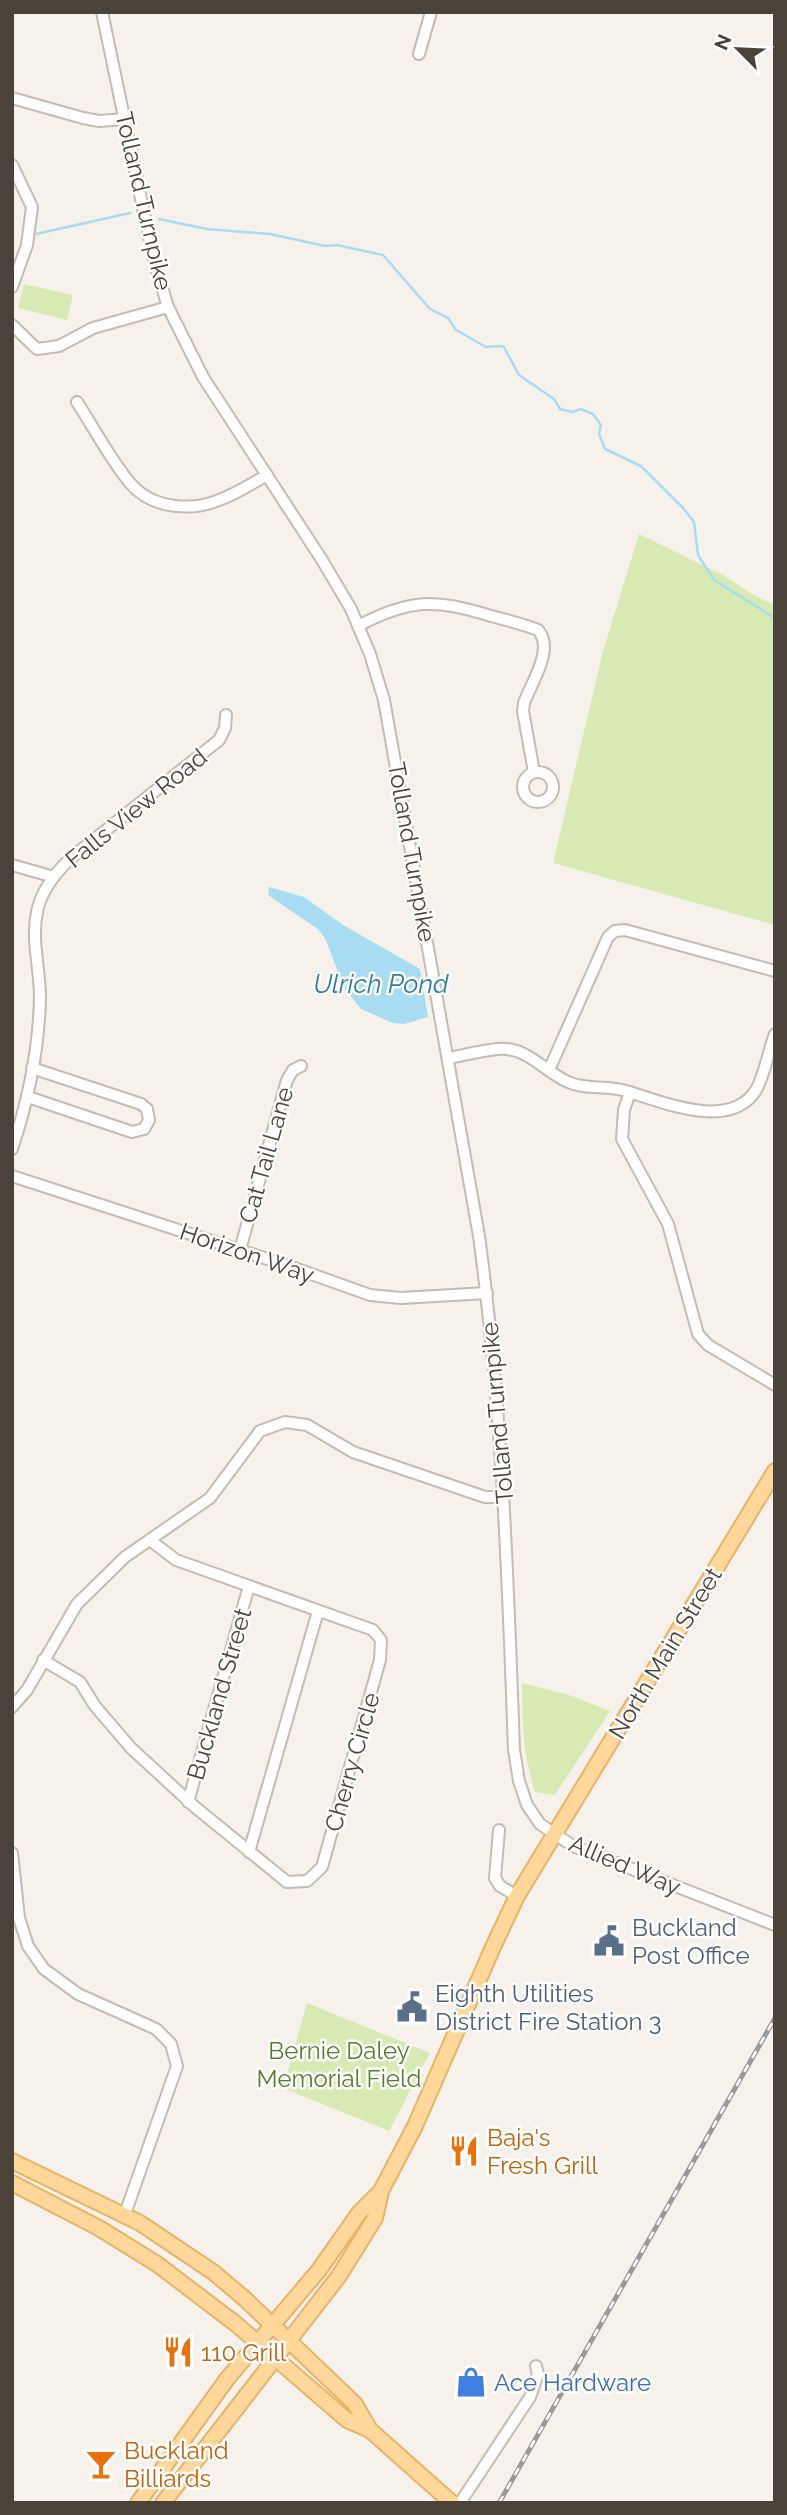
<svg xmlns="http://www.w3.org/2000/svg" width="787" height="2515" font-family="Raleway,sans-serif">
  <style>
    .green { fill: #d8eab4 }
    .water { fill: #a8dcf2 }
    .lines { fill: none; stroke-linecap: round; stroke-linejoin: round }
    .stream { stroke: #a8dcf2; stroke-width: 2.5 }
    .minor-casing { stroke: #c5bbb0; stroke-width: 14 }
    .major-casing { stroke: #e6b369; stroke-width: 18 }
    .minor { stroke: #fff; stroke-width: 10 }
    .major { stroke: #ffd79b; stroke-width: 14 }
    .rail-casing { stroke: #9a9a9a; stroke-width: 5 }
    .rail { stroke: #fff; stroke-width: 2.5; stroke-dasharray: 8; stroke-linecap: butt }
    .labels { text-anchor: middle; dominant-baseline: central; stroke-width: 5; stroke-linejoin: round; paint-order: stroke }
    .street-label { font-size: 24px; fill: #4b4239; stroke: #fff }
    .service-label { font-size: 24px; fill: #4e5e75; stroke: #fff; text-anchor: start }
    .park-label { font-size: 24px; fill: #537f2a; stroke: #fff }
    .food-label { font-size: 24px; fill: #c56008; stroke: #fff; text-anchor: start }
    .shop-label { font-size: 24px; fill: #366cbe; stroke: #fff; text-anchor: start }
    .water-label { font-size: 26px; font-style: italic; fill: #2a7ba1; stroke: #fff }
  </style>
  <rect width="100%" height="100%" fill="#f6f2eb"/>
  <!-- green -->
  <g class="green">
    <path d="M24,284L73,295L67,320L18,308Z"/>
    <path d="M639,534L723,575L755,596L775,605V925L553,863L603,651Z"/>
    <path d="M522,1683L569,1695L610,1711L555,1795L535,1792C523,1756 522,1720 522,1683Z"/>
    <path d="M307,2003L430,2053L389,2131L283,2088Z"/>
  </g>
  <!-- water -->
  <path class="water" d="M269,887L304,897L343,925L420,969L428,1017L404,1024L393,1023L361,1009L344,988L326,940L319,930L268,895Z"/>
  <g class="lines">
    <!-- stream -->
    <g class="stream">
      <path d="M159,219L207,229L270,234L325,246L337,245L383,255L430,309L448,318L456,330L486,347L501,346L504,347L519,375L554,399L560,409L572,412L581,409L593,414L601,425L599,434L605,449L641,466L684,509L694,522L698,555L714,580L775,618"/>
      <path d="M36,234L130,213"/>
    </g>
    <!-- minor casing -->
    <g class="minor-casing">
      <g id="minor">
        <path d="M102,12L154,261L168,307L203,377L322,560L351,609L370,654L384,700L479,1236C502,1406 508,1578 514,1750L519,1781L527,1805L540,1824L573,1846L775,1925"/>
        <path d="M419,54L431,12"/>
        <path d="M12,98L83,118L99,121L125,119"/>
        <path d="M12,165L32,207L27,245L12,287"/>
        <path d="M12,325L37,349L59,346L93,328L168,307"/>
        <path d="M77,402C94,428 110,459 130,483C153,510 194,512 224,498C239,492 253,483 267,475"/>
        <path d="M358,626C411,598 435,599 491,616C506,620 523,624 538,630C555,649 531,683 524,703L523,711L534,772"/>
        <circle cx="538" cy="787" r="15"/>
        <path d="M12,865L54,877"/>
        <path d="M448,1058C462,1056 494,1047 507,1049C530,1051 547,1073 568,1082C585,1090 607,1085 626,1091C660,1101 730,1132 756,1090C764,1076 769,1050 775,1034"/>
        <path d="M549,1070L608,937L615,931L625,930L775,971"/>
        <path d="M630,1092L624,1110L622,1139L668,1224L698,1334L708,1345L775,1385"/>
        <path d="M28,1097L132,1132L144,1129L149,1120L147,1109L141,1104L32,1068"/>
        <path d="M12,1149C28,1101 39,1049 40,997C40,969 31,939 37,912C41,891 55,873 71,858L219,740L225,728L226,715"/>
        <path d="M12,1176L289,1266L370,1295L401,1298L487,1293"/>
        <path d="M240,1250L287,1080L293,1070L301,1066"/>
        <path d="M43,1660L80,1682L95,1706L131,1748L195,1807L287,1882L307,1881L322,1867L380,1660L381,1640L373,1630L176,1560L150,1540"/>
        <path d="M12,1707L27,1690L77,1604L125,1557L210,1498L260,1431L285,1422L307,1425L353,1452L485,1497H504"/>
        <path d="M188,1802L249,1586"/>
        <path d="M499,1830L495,1878L500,1886L517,1896"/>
        <path d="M249,1852L318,1611"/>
        <path d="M12,1853L19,1918L28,1946L44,1969L78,1994L156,2029L171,2044L177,2066L125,2214"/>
        <path d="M460,2503L530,2397L538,2374L536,2366"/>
      </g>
    </g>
    <!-- major casing -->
    <g class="major-casing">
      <g id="major">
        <path d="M12,2161L140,2223L213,2272L245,2299L355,2404L370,2430L452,2503"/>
        <path d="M12,2183L99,2228L157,2264L236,2324L347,2420L370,2430"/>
        <path d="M138,2503L227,2379L319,2270L359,2213L381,2191L415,2126L493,1947L517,1896L775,1471"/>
        <path d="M163,2503L339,2276L375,2218L381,2192"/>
      </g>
    </g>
    <!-- minor -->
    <use href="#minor" class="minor"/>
    <!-- major -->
    <use href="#major" class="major"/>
    <!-- rail casing -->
    <g class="rail-casing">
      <path id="rail" d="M499,2503L775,2018"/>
    </g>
    <!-- rail -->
    <use href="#rail" class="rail"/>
  </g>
  <!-- icons -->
  <defs>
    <g id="civic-bare" transform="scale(2.415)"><path d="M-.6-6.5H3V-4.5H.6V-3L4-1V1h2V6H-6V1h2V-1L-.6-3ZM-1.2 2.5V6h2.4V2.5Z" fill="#5c6f8a" stroke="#fff" stroke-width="2.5" paint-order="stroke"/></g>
    <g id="restaurant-bare" transform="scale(2.415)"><path d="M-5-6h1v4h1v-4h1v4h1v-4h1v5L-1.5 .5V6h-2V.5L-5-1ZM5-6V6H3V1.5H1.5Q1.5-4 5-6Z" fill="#e8710a" stroke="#fff" stroke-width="2.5" paint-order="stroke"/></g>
    <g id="shop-bare" transform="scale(2.415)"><path d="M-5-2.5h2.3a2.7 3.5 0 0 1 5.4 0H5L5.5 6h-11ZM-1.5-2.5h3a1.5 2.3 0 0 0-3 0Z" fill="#3f7fe0" stroke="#fff" stroke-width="2.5" paint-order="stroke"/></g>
    <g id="bar-bare" transform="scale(2.415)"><path d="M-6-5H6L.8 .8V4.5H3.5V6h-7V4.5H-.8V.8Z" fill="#e8710a" stroke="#fff" stroke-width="2.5" paint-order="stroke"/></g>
  </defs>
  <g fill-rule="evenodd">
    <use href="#civic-bare" x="609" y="1941"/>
    <use href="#civic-bare" x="412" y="2007"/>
    <use href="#restaurant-bare" x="464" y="2151"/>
    <use href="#restaurant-bare" x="178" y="2352"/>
    <use href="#shop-bare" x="471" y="2382"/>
    <use href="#bar-bare" x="101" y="2464"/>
  </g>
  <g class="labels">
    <!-- street labels -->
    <g class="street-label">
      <text transform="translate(144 201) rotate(77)">Tolland Turnpike</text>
      <text transform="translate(136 808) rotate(-39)">Falls View Road</text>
      <text transform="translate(412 852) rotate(80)">Tolland Turnpike</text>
      <text transform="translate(266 1155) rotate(-74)">Cat Tail Lane</text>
      <text transform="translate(247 1253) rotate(19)">Horizon Way</text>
      <text transform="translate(497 1413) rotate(-95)">Tolland Turnpike</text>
      <text transform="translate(665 1653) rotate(-59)">North Main Street</text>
      <text transform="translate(219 1694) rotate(-74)">Buckland Street</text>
      <text transform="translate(352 1762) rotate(-74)">Cherry Circle</text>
      <text transform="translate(625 1865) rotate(23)">Allied Way</text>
    </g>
    <!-- service labels -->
    <g class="service-label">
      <text x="632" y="1927">Buckland<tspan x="632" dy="28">Post Office</tspan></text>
      <text x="435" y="1993">Eighth Utilities<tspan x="435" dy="28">District Fire Station 3</tspan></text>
    </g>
    <!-- park labels -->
    <g class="park-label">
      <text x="339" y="2050">Bernie Daley<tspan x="339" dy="28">Memorial Field</tspan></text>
    </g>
    <!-- food labels -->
    <g class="food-label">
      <text x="487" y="2137">Baja's<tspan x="487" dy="28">Fresh Grill</tspan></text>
      <text x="201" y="2352">110 Grill</text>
      <text x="124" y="2450">Buckland<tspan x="124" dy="28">Billiards</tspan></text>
    </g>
    <!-- shop labels -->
    <g class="shop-label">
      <text x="494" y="2382">Ace Hardware</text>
    </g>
    <!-- water labels -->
    <g class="water-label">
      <text x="381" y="984">Ulrich Pond</text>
    </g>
  </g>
  <!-- border -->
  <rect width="787" height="2515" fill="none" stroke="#4b4239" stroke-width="28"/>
  <!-- north arrow -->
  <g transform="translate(738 49) rotate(294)" stroke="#ffffff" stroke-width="5" paint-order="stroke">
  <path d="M0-5L12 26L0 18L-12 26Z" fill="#4b4239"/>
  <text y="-10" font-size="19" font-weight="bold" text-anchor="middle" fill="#4b4239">N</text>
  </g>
</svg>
